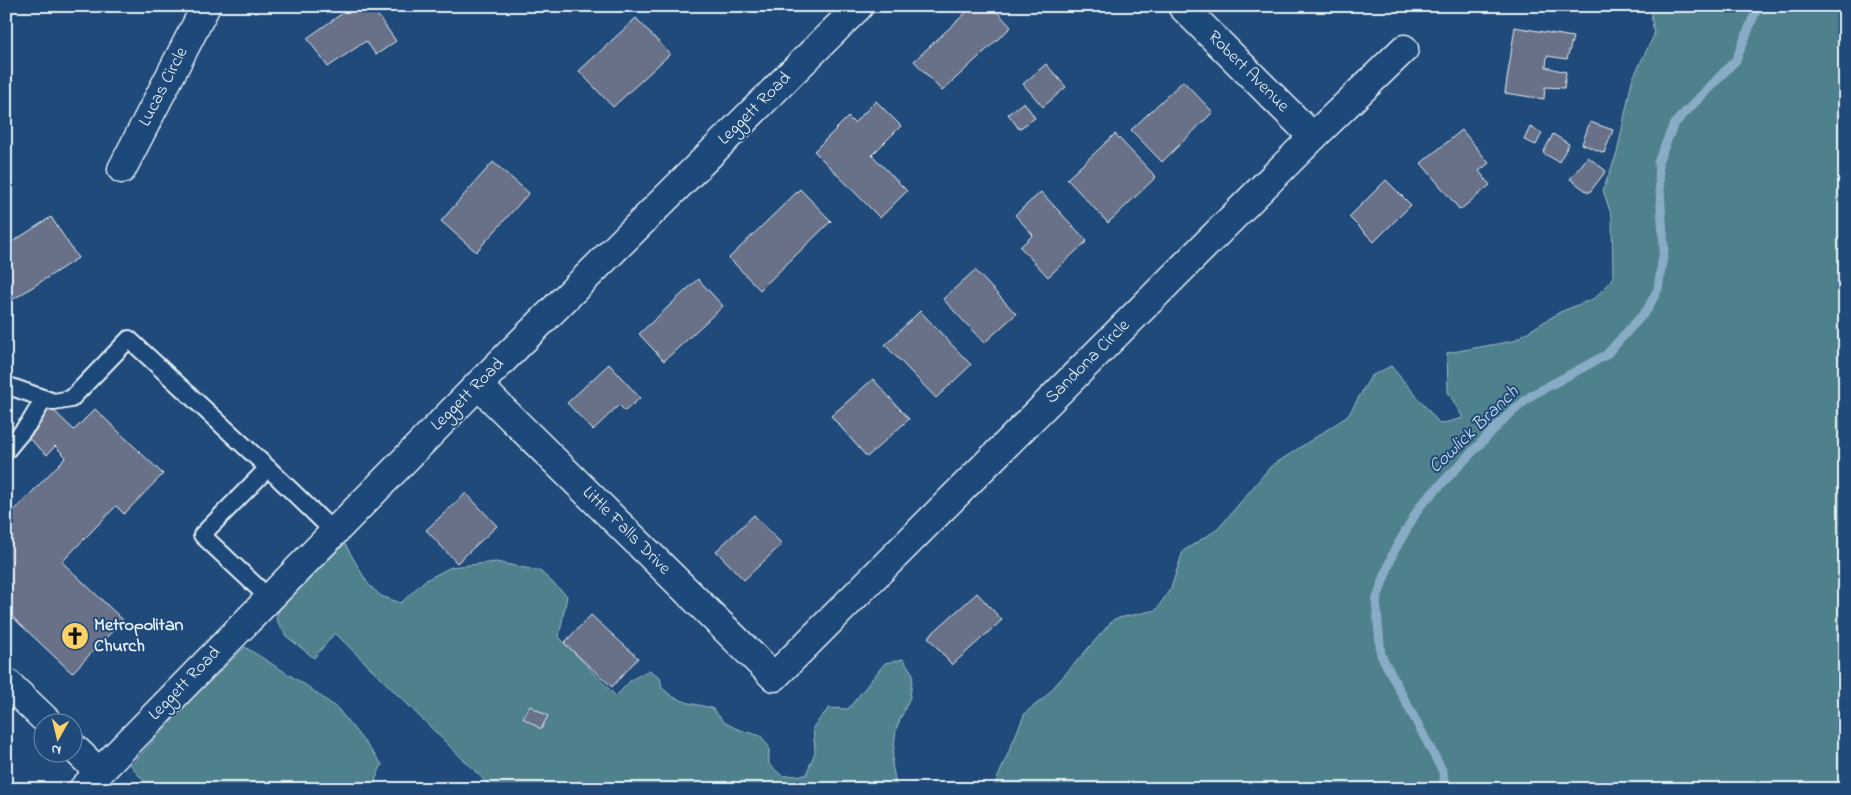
<svg xmlns="http://www.w3.org/2000/svg" width="1851" height="795" font-family="'Indie Flower',sans-serif">
  <style>
    .green { fill: #4f818d; stroke: #9cb9c2 }
    .lines { fill: none; stroke-linecap: round; stroke-linejoin: round }
    .stream { stroke: #88acc6; stroke-width: 9 }
    .building { fill: #677187; stroke: #e8f1f8 }
    .lane-casing { stroke: #e8f1f8; stroke-width: 20 }
    .street-casing { stroke: #e8f1f8; stroke-width: 31 }
    .lane { stroke: #1f4a7a; stroke-width: 16 }
    .street { stroke: #1f4a7a; stroke-width: 28 }
    .labels { text-anchor: middle; dominant-baseline: central; stroke-width: 4; stroke-linejoin: round; paint-order: stroke }
    .street-label { font-size: 18px; fill: #e8f1f8; stroke: #1f4a7a }
    .poi-label { font-size: 18px; font-weight: bold; fill: #e8f1f8; stroke: #1f4a7a; text-anchor: start }
    .water-label { font-size: 19px; font-style: italic; fill: #d0e0ec; stroke: #1f4a7a }
  </style>
  <rect width="100%" height="100%" fill="#1f4a7a"/>
  <filter id="ink" filterUnits="userSpaceOnUse"><feTurbulence type="fractalNoise" baseFrequency=".02" numOctaves="2"/><feDisplacementMap in="SourceGraphic" scale="10" xChannelSelector="R" yChannelSelector="G"/><feConvolveMatrix kernelMatrix="1 2 1 2 8 2 1 2 1" color-interpolation-filters="sRGB"/></filter>
  <g filter="url(#ink)">
    <!-- green -->
    <g class="green">
      <path d="M1650,6H1845V789H993L1025,713L1045,697L1114,619L1156,610L1171,588L1183,551L1218,529L1270,467L1348,416L1371,376L1391,366L1440,424L1463,418L1448,392L1447,353L1513,341L1560,312L1595,298L1613,278L1612,217L1603,190L1617,153L1632,80L1654,35Z"/>
      <path d="M345,544L368,584L381,596L401,603L424,581L451,567L496,562L540,571L567,596L559,637L616,696L631,680L649,670L660,677L662,688L673,697L689,703L712,708L724,722L737,729L761,736L769,747V764L782,776L806,775L815,752L813,727L829,708L848,709L885,663L903,659L913,674L910,697L896,729L892,764L897,789H493L335,633L314,658L286,636L276,619L280,606Z"/>
      <path d="M245,647L307,686L338,709L382,764L376,778L374,789H167C149,785 141,781 131,765L190,701Z"/>
    </g>
    <g class="lines">
      <!-- stream -->
      <path class="stream" d="M1445,789L1443,772L1381,655L1376,601L1393,553L1420,506L1506,417L1532,395L1606,355L1647,310L1658,289L1664,249L1658,162L1674,124L1736,60L1758,6"/>
    </g>
    <!-- building -->
    <g class="building">
      <path d="M353,6H371L396,41L376,55L366,41L328,67L307,38Z"/>
      <path d="M973,6H992L1011,27L942,91L914,61Z"/>
      <path d="M636,18L670,54L613,107L579,71Z"/>
      <path d="M1515,27L1573,37L1567,59L1547,56L1546,67L1566,72L1564,88L1545,87L1544,99L1505,93Z"/>
      <path d="M1046,64L1066,87L1043,107L1023,84Z"/>
      <path d="M1183,81L1213,112L1162,162L1131,130Z"/>
      <path d="M876,101L901,126L872,155L907,191L880,218L814,151L848,117L854,123Z"/>
      <path d="M1024,102L1035,118L1019,129L1008,114Z"/>
      <path d="M1590,122L1613,130L1604,153L1582,144Z"/>
      <path d="M1530,127L1542,133L1536,145L1524,140Z"/>
      <path d="M1462,130L1489,163L1479,171L1490,185L1460,210L1421,163Z"/>
      <path d="M1115,134L1156,177L1108,223L1067,179Z"/>
      <path d="M1553,134L1569,144L1559,162L1543,153Z"/>
      <path d="M1588,157L1606,171L1589,193L1570,179Z"/>
      <path d="M493,162L529,193L476,252L441,221Z"/>
      <path d="M1386,180L1411,205L1374,242L1349,217Z"/>
      <path d="M800,189L831,221L760,290L729,258Z"/>
      <path d="M1041,192L1087,241L1048,277L1020,247L1033,235L1015,215Z"/>
      <path d="M51,217L78,258L6,304V246Z"/>
      <path d="M975,270L1016,314L984,343L943,299Z"/>
      <path d="M698,279L723,306L664,361L639,334Z"/>
      <path d="M920,311L971,365L936,398L885,345Z"/>
      <path d="M609,364L640,398L625,411L619,405L593,430L567,403Z"/>
      <path d="M873,379L909,419L867,457L831,416Z"/>
      <path d="M51,408L74,430L95,409L163,474L124,514L116,506L62,562L123,620L72,673L6,611V519L66,457L55,446L47,455L25,435Z"/>
      <path d="M466,493L497,526L457,563L426,530Z"/>
      <path d="M754,515L782,544L744,580L716,551Z"/>
      <path d="M977,593L1002,620L952,665L928,637Z"/>
      <path d="M591,615L638,658L612,687L564,643Z"/>
      <path d="M530,706L548,716L541,729L523,718Z"/>
      <rect x="6" y="759" width="4" height="30"/>
    </g>
    <g class="lines">
      <!-- lane casing -->
      <g class="lane-casing">
        <g id="lane">
          <path d="M6,385L54,402L71,399L129,339L268,468"/>
          <path d="M6,451L30,422L44,399"/>
          <path d="M269,598L202,535L268,468L334,532"/>
        </g>
      </g>
      <!-- street casing -->
      <g class="street-casing">
        <g id="street">
          <path d="M1182,6L1313,137"/>
          <path d="M122,169L206,6"/>
          <path d="M478,385L774,677L1313,137L1404,49"/>
          <path d="M6,682L48,722"/>
          <path d="M72,746L99,772"/>
          <path d="M83,789L478,385L859,6"/>
        </g>
      </g>
      <!-- lane -->
      <use href="#lane" class="lane"/>
      <!-- street -->
      <use href="#street" class="street"/>
    </g>
  </g>
  <!-- icons -->
  <defs>
    <g id="church-disc" transform="scale(1.4375)"><circle r="9.5" fill="#ffd166" stroke="#1f4a7a"/><path d="M-1.2-6h2.4v3.5h3.3v2.4h-3.3V6h-2.4V-.1h-3.3v-2.4h3.3Z" fill="#111"/></g>
  </defs>
  <g fill-rule="evenodd">
    <use href="#church-disc" x="75" y="636"/>
  </g>
  <g class="labels">
    <!-- street labels -->
    <g class="street-label">
      <text transform="translate(1248 72) rotate(45)">Robert Avenue</text>
      <text transform="translate(164 87) rotate(-63)">Lucas Circle</text>
      <text transform="translate(755 109) rotate(-45)">Leggett Road</text>
      <text transform="translate(1088 362) rotate(-45)">Sandona Circle</text>
      <text transform="translate(468 395) rotate(-45)">Leggett Road</text>
      <text transform="translate(626 531) rotate(45)">Little Falls Drive</text>
      <text transform="translate(185 684) rotate(-46)">Leggett Road</text>
    </g>
    <!-- poi labels -->
    <g class="poi-label">
      <text x="94" y="626">Metropolitan<tspan x="94" dy="21">Church</tspan></text>
    </g>
    <!-- water labels -->
    <g class="water-label">
      <text transform="translate(1474 430) rotate(-44)">Cowlick Branch</text>
    </g>
  </g>
  <!-- margin -->
  <rect width="1851" height="795" fill="none" stroke="#1f4a7a" stroke-width="25"/>
  <rect x="12" y="12" width="1826" height="770" fill="none" stroke="#e8f1f8" stroke-width="2" filter="url(#ink)"/>
  <!-- north arrow -->
  <g transform="translate(58 738) rotate(188)"><circle r="24" fill="#1f4a7a" stroke="#6f8dac"/>
  <path d="M0-4L9 19L0 12L-9 19Z" fill="#ffd166"/>
  <text y="-8" font-size="14" font-weight="bold" text-anchor="middle" fill="#e8f1f8">N</text>
  </g>
</svg>
